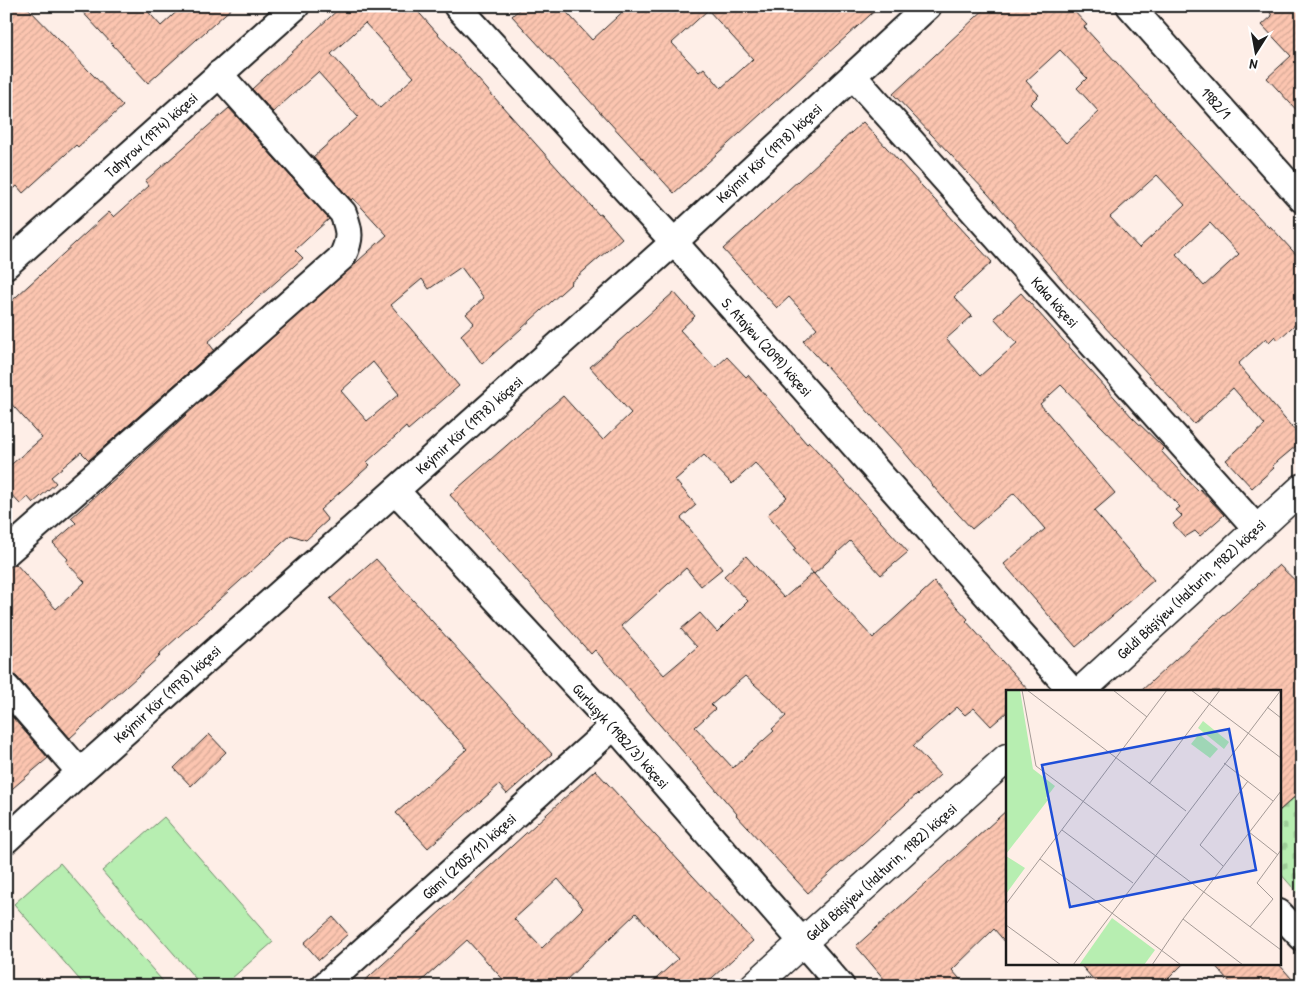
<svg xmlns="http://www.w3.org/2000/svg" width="1308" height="992" font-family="'Patrick Hand',sans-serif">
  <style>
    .grass { fill: #b7eeb1; stroke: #6a8566 }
    .cemetery { fill: url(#cemetery-stones); stroke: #6a8566 }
    .building { fill: url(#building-hatch); stroke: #1c1c1c; fill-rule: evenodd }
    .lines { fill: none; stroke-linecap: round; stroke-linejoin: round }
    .minor-casing { stroke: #1c1c1c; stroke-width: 30 }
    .tertiary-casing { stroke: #1c1c1c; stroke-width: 31 }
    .minor { stroke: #fff; stroke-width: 26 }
    .tertiary { stroke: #fff; stroke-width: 28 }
    .labels { text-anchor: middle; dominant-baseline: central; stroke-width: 4; stroke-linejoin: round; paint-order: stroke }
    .street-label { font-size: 15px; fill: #1c1c1c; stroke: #fff }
    .inset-road { fill: none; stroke: #a49a96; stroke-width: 1 }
    .view { fill: #1d4ed8; fill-opacity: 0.15; stroke: #1d4ed8; stroke-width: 2.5 }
    .inset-edge { fill: none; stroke: #1c1c1c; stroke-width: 2.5 }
  </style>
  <defs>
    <pattern id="cemetery-stones" width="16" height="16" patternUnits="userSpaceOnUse" patternTransform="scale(1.25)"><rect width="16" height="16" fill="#b7eeb1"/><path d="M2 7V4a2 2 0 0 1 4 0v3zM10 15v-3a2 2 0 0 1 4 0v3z" fill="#9dcc98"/></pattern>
    <pattern id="building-hatch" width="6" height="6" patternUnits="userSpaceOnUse" patternTransform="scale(1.25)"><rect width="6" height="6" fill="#fcc5b0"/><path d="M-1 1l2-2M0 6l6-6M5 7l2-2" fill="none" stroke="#d7a997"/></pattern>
  </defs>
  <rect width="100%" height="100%" fill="#feeee7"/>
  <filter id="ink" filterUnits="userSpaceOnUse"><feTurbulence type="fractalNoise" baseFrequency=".02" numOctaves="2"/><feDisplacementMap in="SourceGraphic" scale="10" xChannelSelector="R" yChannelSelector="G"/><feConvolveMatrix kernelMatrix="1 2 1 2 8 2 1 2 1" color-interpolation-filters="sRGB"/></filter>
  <g filter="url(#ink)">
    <!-- grass -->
    <g class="grass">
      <path d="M164,817L273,942L223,986H202L102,871Z"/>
      <path d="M60,863L167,986H85L14,904Z"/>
    </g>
    <!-- cemetery -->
    <path class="cemetery" d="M1302,791V898L1279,872V811Z"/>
    <!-- building -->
    <g class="building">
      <path d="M6,6H26L123,106L78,147L76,145L23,193L17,186L6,196Z"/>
      <path d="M77,6H143L161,26L183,6H234L148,83Z"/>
      <path d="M342,6H413L599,215L601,214L622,238L570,283L571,284L482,364L461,335L474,323L466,314L484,298L461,267L429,289L422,279L391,305L459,386L408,430L406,427L367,462L370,465L320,510L328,520L306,540L291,535L158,655L160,656L70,738L17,677L11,673L6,672V568L16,564L56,609L85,582L66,562L68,559L53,543L76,523L71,518L387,235L353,198L351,200L313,157L358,117L318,72L273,112L252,89ZM365,23L414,77L380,108L331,54ZM373,362L399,394L367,421L341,391Z"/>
      <path d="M523,6H561L592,40L629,6H880L674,193L512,16ZM708,10L753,59L721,88L704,68L699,72L672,43Z"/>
      <path d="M988,6H1069L1087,25L1084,27L1239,196L1269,228L1270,226L1302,261V318L1278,340L1275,336L1269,342L1266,338L1238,364L1302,439V441L1272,466L1274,468L1252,488L1226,460L1265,425L1233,388L1194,424L1069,288L988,194L893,94ZM1060,50L1087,78L1077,88L1099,112L1066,143L1030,104L1039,95L1026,81ZM1157,175L1185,205L1139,248L1110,217ZM1210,223L1239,254L1204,286L1176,254Z"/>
      <path d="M1267,6H1302V116L1267,78L1291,56L1262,25L1272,16Z"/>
      <path d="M229,108L329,219L295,250L303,258L208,342L214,350L89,460L81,452L51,477L56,483L33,503L28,497L20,504L6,489V469L42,438L6,398V306L109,212L114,217L149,186L145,181Z"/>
      <path d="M863,122L992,262L954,297L972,316L946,339L980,376L1017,343L994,318L1021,293L1132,417L1164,448L1161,451L1198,491L1200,489L1224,515L1200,536L1195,531L1185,537L1173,524L1182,516L1176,510L1180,507L1061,385L1040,404L1115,493L1094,511L1154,580L1076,647L1004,564L1045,529L1014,493L972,529L944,499L904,452V451L803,341L817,328L789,297L777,308L723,249Z"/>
      <path d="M674,292L695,316L680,330L715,368L727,357L746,377L748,375L807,444L809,442L908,552L881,575L850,541L814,574L793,550L796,548L767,515L787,497L755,463L732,484L704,455L675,480L696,505L681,518L722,569L701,586L686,568L621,626L664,675L697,647L681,629L700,613L717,632L748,601L724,576L746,556L784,598L813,573L873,638L934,582L968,619L966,621L1029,691H1007V712L991,726L974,708L965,715L957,707L913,746L940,775L918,795L917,794L808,893L736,815L737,814L595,650L591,654L450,495L563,396L603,440L631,413L590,367ZM745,676L773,701L786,716L772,729L774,731L733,768L695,727L715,709L711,705Z"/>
      <path d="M376,559L552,754L507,794L499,785L428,848L396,813L467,749L330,599Z"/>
      <path d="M1279,565L1302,587V790L1279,811V691H1141Z"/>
      <path d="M6,710L48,758L6,794Z"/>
      <path d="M209,734L226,752L191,786L174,768Z"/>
      <path d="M595,770L753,941L703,986H648L678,959L636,913L560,986H509L467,940L416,986H359ZM558,879L583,908L542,948L514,919Z"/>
      <path d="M1007,810V944L994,929L952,970L966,986H890L856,946Z"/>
      <path d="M333,917L348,934L319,960L304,943Z"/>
      <path d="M1079,963H1184L1161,986H1099Z"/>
      <path d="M1213,963H1278L1298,986H1233Z"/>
    </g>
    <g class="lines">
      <!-- minor casing -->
      <g class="minor-casing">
        <g id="minor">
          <path d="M457,6L674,242L1072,691"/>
          <path d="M1130,6L1302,199"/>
          <path d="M853,76L1257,529"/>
          <path d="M6,265L296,6"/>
          <path d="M396,491L614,726L841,986"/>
          <path d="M6,553L342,257C351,239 350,231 343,213L219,74"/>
          <path d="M6,687L80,772"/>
          <path d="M6,840L80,772L674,242L928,6"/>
          <path d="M1279,913L1302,937"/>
          <path d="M324,986L614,726"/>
        </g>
      </g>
      <!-- tertiary casing -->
      <g class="tertiary-casing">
        <g id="tertiary">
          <path d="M1081,691L1302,488"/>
          <path d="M754,986L1007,758"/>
        </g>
      </g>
      <!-- minor -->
      <use href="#minor" class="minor"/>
      <!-- tertiary -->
      <use href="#tertiary" class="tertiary"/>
    </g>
  </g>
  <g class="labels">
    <!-- street labels -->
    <g class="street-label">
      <text transform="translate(1216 103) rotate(48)">1982/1</text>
      <text transform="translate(151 135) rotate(-42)">Tahyrow (1974) köçesi</text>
      <text transform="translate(769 153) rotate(-43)">Keýmir Kör (1978) köçesi</text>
      <text transform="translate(1055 302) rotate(48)">Kaka köçesi</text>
      <text transform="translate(767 347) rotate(48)">S. Ataýew (2099) köçesi</text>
      <text transform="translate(469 425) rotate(-42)">Keýmir Kör (1978) köçesi</text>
      <text transform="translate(1191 589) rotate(-43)">Geldi Bäşiýew (Halturin, 1982) köçesi</text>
      <text transform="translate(167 694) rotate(-42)">Keýmir Kör (1978) köçesi</text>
      <text transform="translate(621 736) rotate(48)">Gurluşyk (1982/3) köçesi</text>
      <text transform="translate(469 856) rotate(-42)">Gämi (2105/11) köçesi</text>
      <text transform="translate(881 872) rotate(-42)">Geldi Bäşiýew (Halturin, 1982) köçesi</text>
    </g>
  </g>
  <!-- overview -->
  <g transform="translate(1006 690)">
    <rect width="275" height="275" fill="#feeee7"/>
    <path d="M197,31L223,52L218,59L192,38ZM193,44L212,59L204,68L185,54Z" fill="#b7eeb1"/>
    <path d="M0,0H14L27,79L49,96L40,108L42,110L0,164ZM0,166L19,178L0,204Z" fill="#b7eeb1"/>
    <path d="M106,228L149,260L138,275H73Z" fill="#b7eeb1"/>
    <path class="inset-road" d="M16,0L30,76L275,260M21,0L180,121M107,0L141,27M185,0L275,68M261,17L275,28M218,73L267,111M143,94L214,0M56,140L127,193M243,142L272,165M34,169L175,275M217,176L194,155L242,91M0,214L161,0M177,229L237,275M0,235L55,275M244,237L267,209L251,193L275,160M67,275L275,0M146,275L177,229L275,101"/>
    <path class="view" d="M223,39L250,180L64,217L36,75Z"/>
    <rect width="275" height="275" class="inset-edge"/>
  </g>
  <!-- margin -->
  <rect width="1308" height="992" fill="none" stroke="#fff" stroke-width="25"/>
  <rect x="12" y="12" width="1283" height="967" fill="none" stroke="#1c1c1c" stroke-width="2" filter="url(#ink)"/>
  <!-- north arrow -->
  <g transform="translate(1256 52) rotate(191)" stroke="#ffffff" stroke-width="4" paint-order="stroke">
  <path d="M0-4L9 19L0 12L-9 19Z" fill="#1c1c1c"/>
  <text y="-8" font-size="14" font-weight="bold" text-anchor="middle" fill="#1c1c1c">N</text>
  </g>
</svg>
